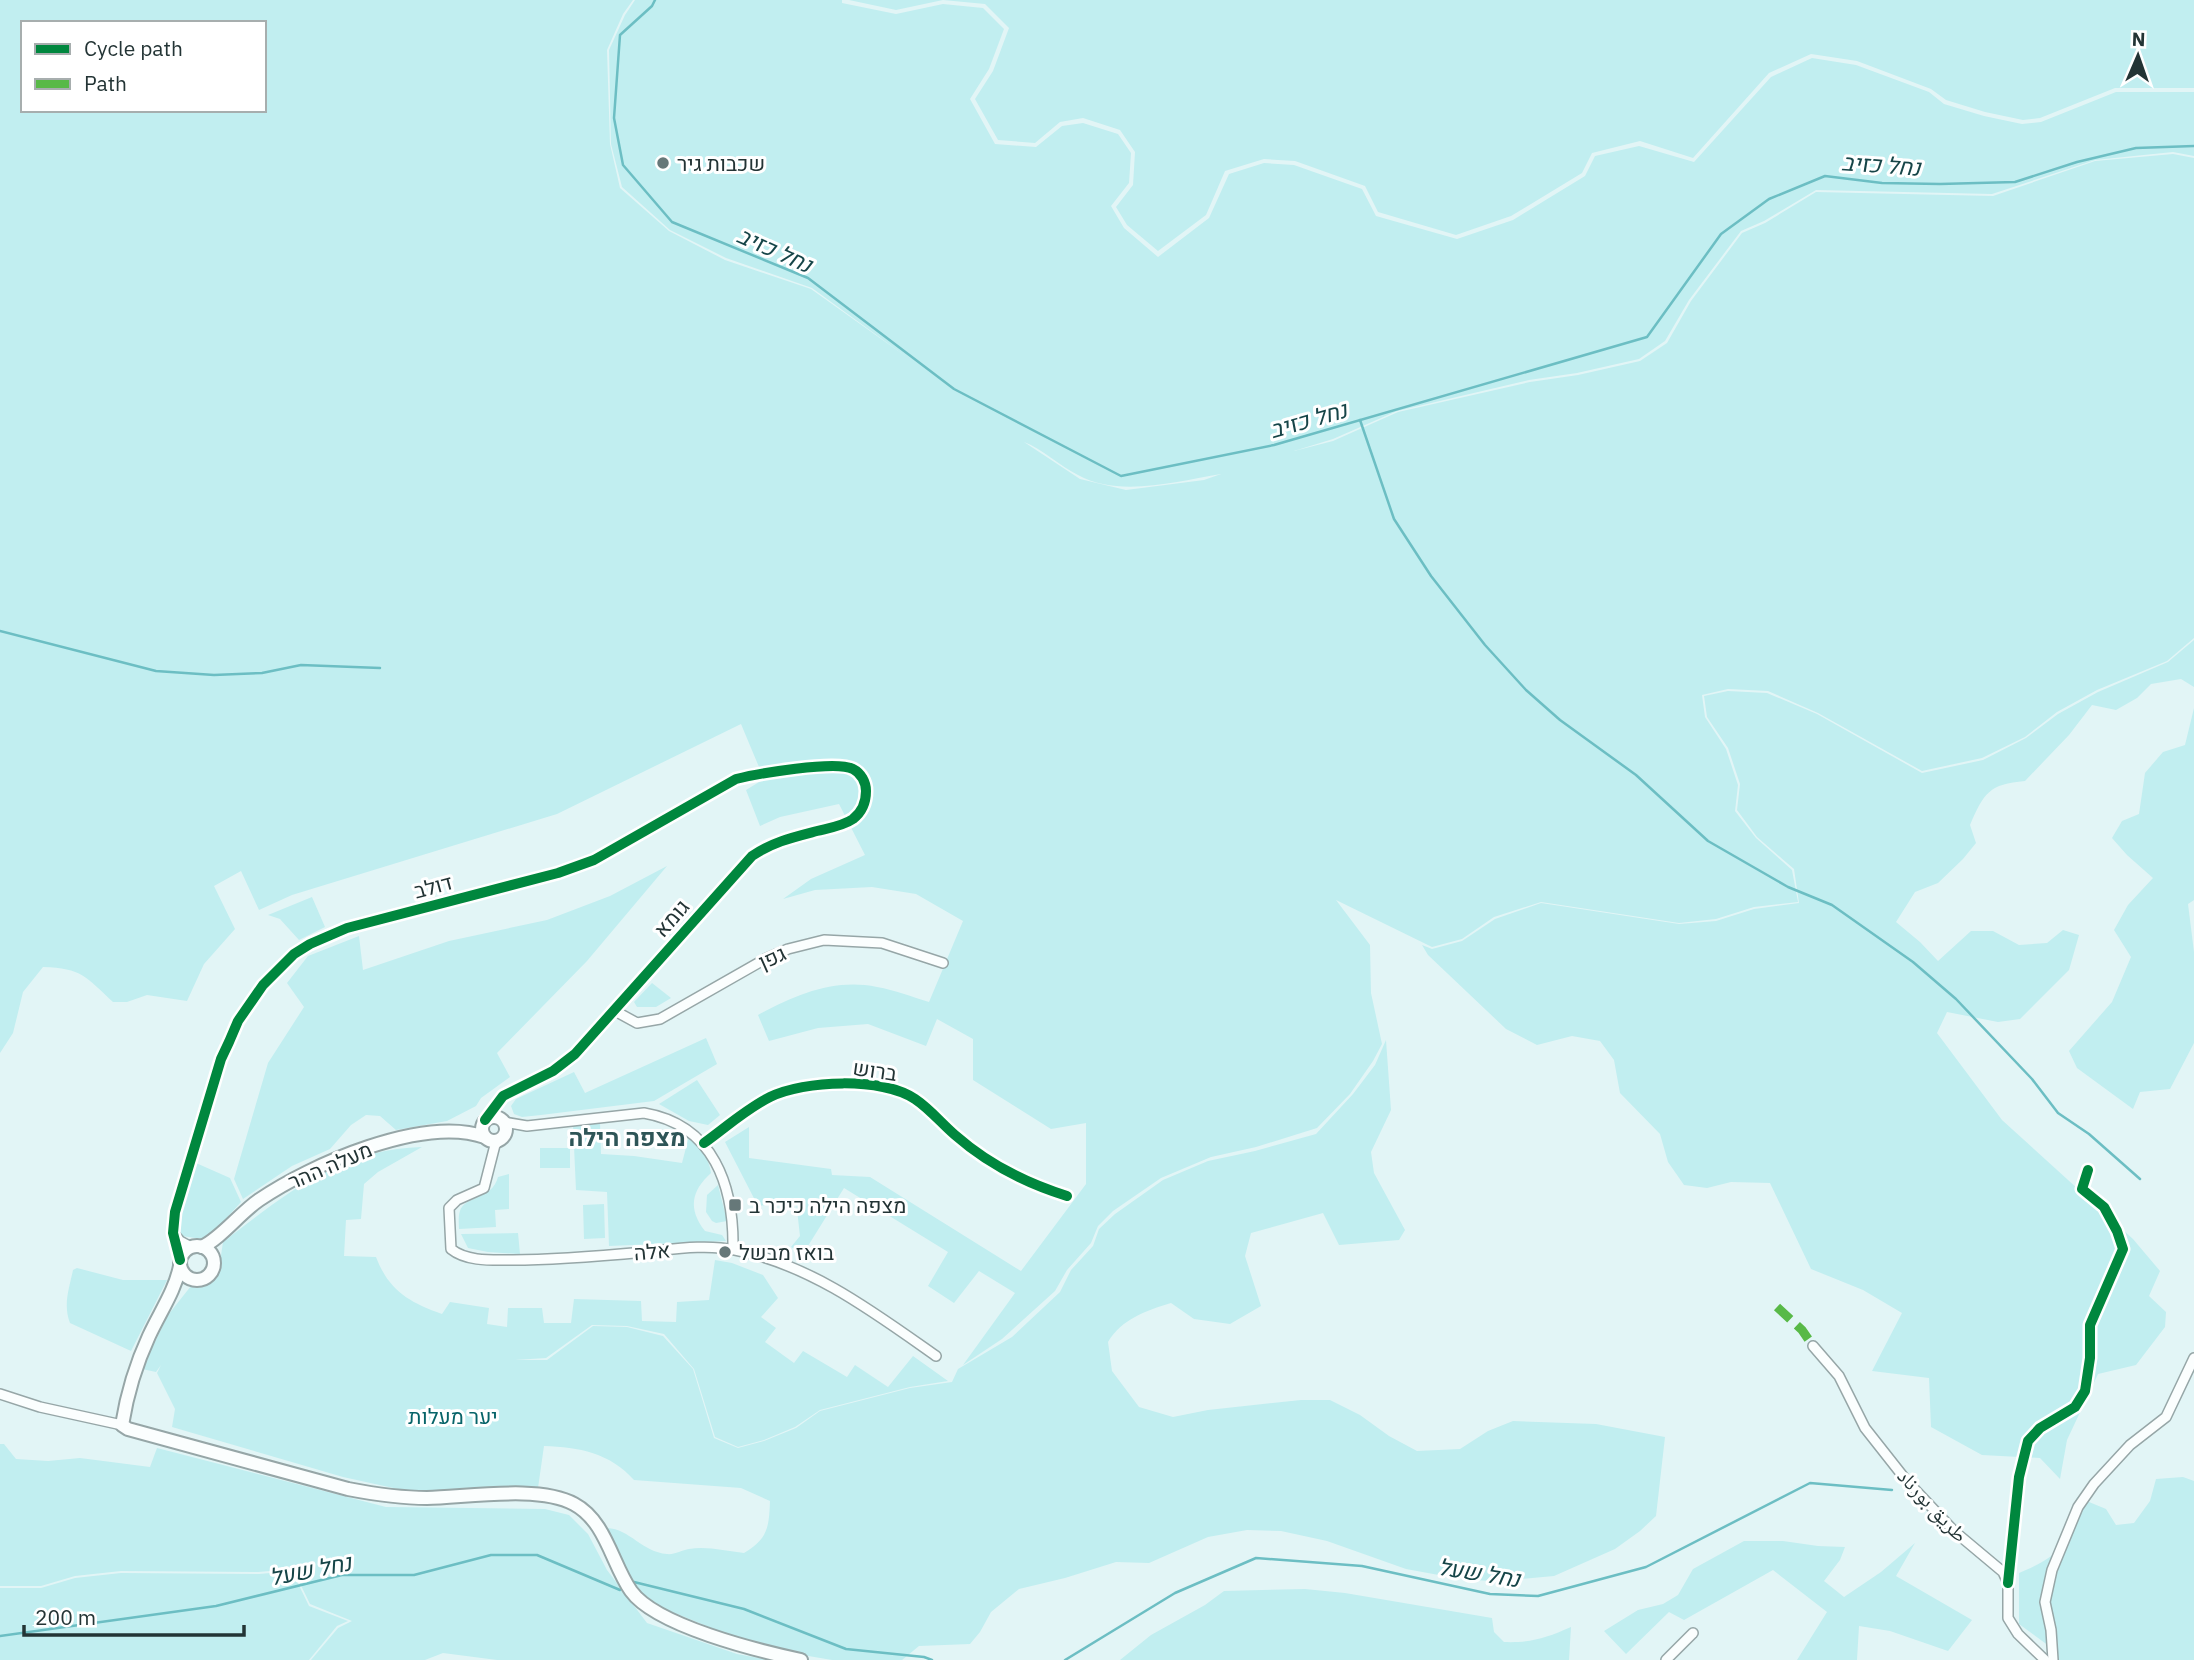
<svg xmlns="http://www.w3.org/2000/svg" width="2194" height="1660" font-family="'IBM Plex Sans','Noto Naskh Arabic',Heebo,sans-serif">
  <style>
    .green { fill: #c1eef0; fill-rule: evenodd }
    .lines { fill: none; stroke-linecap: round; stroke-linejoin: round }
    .stream { stroke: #6cbec3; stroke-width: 2.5 }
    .street-casing { stroke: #96a6a7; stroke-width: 12 }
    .secondary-casing { stroke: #96a6a7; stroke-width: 16 }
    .street { stroke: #fbfefe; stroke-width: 9 }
    .secondary { stroke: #fbfefe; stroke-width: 12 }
    .quiet { stroke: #58b947; stroke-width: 9; stroke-dasharray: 18 9; stroke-linecap: butt }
    .cycleway-casing { stroke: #fff; stroke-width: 15 }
    .cycleway { stroke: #00873e; stroke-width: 10 }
    .poi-dot { fill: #667879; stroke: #fff; stroke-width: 2.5 }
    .labels { text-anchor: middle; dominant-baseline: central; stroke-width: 6; stroke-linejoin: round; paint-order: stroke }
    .poi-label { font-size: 21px; fill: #233435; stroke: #fff; text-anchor: start }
    .street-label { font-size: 21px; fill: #233435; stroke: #fff }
    .park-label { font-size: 21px; fill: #076469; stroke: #fff }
    .water-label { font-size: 23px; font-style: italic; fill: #164548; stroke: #fff }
    .quarter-label { font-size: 24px; font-weight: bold; fill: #2e5557; stroke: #fff }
  </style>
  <rect width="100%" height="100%" fill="#e2f5f6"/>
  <!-- green -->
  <g class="green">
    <path d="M0,0H633L623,14L607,50L610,144L620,188L669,231L725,260L811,289L908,358L812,288L726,258L670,230L622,187L611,144L609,50L625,15L635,0H842V3L896,14L943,4L983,8L1004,29L989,69L970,99L995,144L1036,147L1062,126L1083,123L1118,134L1131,153L1129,183L1111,206L1124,228L1158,257L1209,218L1229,174L1264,163L1294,165L1362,189L1376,216L1457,239L1513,220L1585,176L1595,156L1639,146L1694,162L1771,77L1812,58L1856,65L1929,92L1944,104L1984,116L2022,124L2041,122L2116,92H2194V156L2173,152L2095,160L1992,194L1816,190L1764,221L1741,231L1689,300L1665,341L1639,359L1577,373L1529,380L1397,411L1333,439L1294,451L1333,441L1398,412L1530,382L1578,375L1640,361L1667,343L1691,301L1742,233L1765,223L1816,192L1993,196L2095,161L2173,154L2194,158V638L2167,661L2097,690L2057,712L2025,737L1982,758L1922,771L1818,713L1768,691L1728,689L1702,695L1705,717L1726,749L1738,785L1735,811L1756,838L1792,870L1798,902L1754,907L1716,919L1679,923L1541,902L1494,917L1462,939L1432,947L1336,900L1370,945L1371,993L1382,1044L1373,1061L1350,1094L1317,1128L1256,1147L1211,1157L1161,1178L1113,1211L1098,1226L1091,1243L1067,1270L1055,1291L1002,1339L963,1365L1015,1293L979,1271L954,1303L928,1286L948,1252L844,1188L803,1254L791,1247L800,1236L796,1201L758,1206L725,1142L749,1127V1158L831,1169L832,1175L870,1177L1021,1271L1086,1184V1123L1051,1129L973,1080V1039L937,1019L926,1046L868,1024L818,1028L769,1041L758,1015C795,995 834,978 877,987C895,990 912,997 929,1002L963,921L916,894L872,887L815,890L783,899L811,879L865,855L839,804L780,817L760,826L746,790L764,779L741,724L557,814L292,895L259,910L241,871L214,886L235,929L204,964L187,1001L147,995L127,1002H113C86,977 82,968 43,967L23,992L13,1033L0,1053ZM23,23H264V110H23ZM1024,442C1041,448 1060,466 1078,475C1119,498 1178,481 1221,474L1204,480L1126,490L1080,479Z"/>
    <path d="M849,0H2194V88H2115L2040,118L2023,120L1985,112L1946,100L1931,89L1857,61L1811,54L1769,73L1693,158L1640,141L1592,153L1582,173L1511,216L1456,235L1378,212L1365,186L1295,161L1264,159L1225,171L1206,215L1158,251L1127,225L1116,207L1133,185L1135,152L1120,130L1083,118L1060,122L1035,143L998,140L975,99L993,71L1009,28L985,4L943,0L896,10Z"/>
    <path d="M2194,640V687L2181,679L2151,684L2137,698L2116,710L2092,705L2069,735L2025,781C1989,784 1984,793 1970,825L1976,843L1963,859L1938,883L1915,892L1896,922L1920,942L1938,961L1971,931H1993L2019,945L2047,943L2063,930L2079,935L2069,970L2020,1019L1998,1022L1947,1012L1937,1033L2002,1120L2133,1239L2160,1271L2149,1296L2166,1312L2165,1327L2136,1365L2098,1374L2067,1440L2060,1479L2040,1458L1982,1455L1931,1427L1929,1378L1872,1371L1902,1313L1863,1290L1811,1269L1770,1183L1731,1182L1707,1188L1684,1185L1668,1162L1660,1134L1620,1093L1614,1060L1600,1041L1572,1036L1537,1045L1506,1029L1428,955L1422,945L1432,949L1462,941L1495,919L1541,903L1679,924L1716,921L1754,909L1799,903L1794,869L1757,837L1737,810L1740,784L1728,748L1707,717L1704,696L1728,691L1767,693L1817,714L1922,773L1983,760L2026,738L2058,714L2098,692L2168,662Z"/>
    <path d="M2194,708V900L2188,904L2194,952V1043L2170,1089L2140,1092L2133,1109L2077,1068L2069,1051L2112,1002L2131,957L2114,930L2128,905L2153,878L2127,855L2112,838L2122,821L2139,814L2145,773L2163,752L2185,745Z"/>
    <path d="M667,866L587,961L497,1053L510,1077L481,1098L476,1106L447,1121L396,1130L380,1116L366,1115L351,1125L330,1149L292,1166L243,1199L234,1179L268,1063L304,1007L287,983L308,956L359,936L363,970L449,941L547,920L610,896Z"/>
    <path d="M312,897L325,927L299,940L280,919L268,915Z"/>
    <path d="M652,983L671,998L656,1007H637L634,1002Z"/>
    <path d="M706,1038L717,1064L654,1101L541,1115L522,1117L514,1114L511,1106L516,1099L574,1072L585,1093Z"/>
    <path d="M1386,1040L1391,1110L1371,1152L1374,1173L1405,1230L1399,1240L1339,1245L1323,1213L1251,1233L1245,1256L1261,1306L1230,1324L1194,1319L1171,1303C1145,1311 1122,1319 1108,1342L1112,1371L1139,1407L1173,1417L1208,1410L1301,1400H1330L1360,1415L1389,1436L1417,1451L1460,1449L1488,1431L1513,1421L1596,1424L1665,1437L1656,1516L1640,1531L1615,1549L1554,1576L1497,1581L1466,1580L1406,1569L1327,1541L1281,1531L1247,1530L1208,1537L1149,1563L1116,1562L1065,1578L1019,1589L991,1612L980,1632L970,1644L919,1646L902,1660H832L785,1652L719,1631L667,1610L641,1596L620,1564L607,1528C630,1529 642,1552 667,1554C674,1555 682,1550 689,1549C707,1546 726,1551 744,1553C768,1539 769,1527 770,1501L741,1488L634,1480C610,1453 579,1447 544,1446L538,1488L407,1491L343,1477L172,1427L175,1409L157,1373L161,1365L156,1372L142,1369L168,1315L191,1286L219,1269L223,1242C286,1194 339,1149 422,1147L378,1172L364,1184L361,1219L346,1220L344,1256L376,1257C389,1291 409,1302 442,1314L450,1302L489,1308L487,1324L507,1327L508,1308H542L544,1323H571L574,1299L641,1301L642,1321L676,1322L677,1302L709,1300L715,1260L732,1263L763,1275L778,1298L761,1317L776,1328L765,1342L794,1363L803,1351L847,1377L855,1365L888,1387L913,1356L948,1381L910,1387L820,1410L795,1427L764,1440L738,1447L715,1437L694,1369L664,1334L627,1326L592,1325L546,1358L515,1360H547L593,1326L627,1327L663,1336L693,1369L714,1438L738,1448L764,1441L796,1428L820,1411L910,1388L952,1382L958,1369L1012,1337L1060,1292L1071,1270L1093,1246L1099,1229L1115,1214L1163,1180L1208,1161L1255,1151L1316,1134L1353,1094L1375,1065Z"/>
    <path d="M697,1080L720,1115L708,1125L689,1121L659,1104Z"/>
    <path d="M600,1122L601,1154L634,1156L682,1163L689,1136C700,1146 709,1158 711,1173C691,1191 688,1209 705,1231L722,1235L726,1241L609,1246L607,1192L576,1190L573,1125Z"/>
    <rect x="540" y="1148" width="30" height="20"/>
    <path d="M196,1163L230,1178L241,1202L215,1231L202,1239L182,1236C173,1213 189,1185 196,1163Z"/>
    <path d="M509,1174V1209L495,1210L496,1227L459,1229C459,1224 458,1216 460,1211C464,1196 492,1200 498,1177Z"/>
    <path d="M718,1185L727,1221L716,1223L712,1221L706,1212L707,1195Z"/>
    <path d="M604,1204L605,1238L584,1239L583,1205Z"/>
    <path d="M518,1233L520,1254L488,1252L468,1248L461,1234Z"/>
    <path d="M77,1268L123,1280H167L131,1351L70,1323C63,1305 69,1289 73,1270Z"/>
    <path d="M0,1444H4L16,1459L48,1461L80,1458L150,1467L157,1448L386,1507L545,1509L569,1515L588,1534L607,1570L647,1623L737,1654L769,1660H497L443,1653L425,1660H311L338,1628L352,1621L310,1604L293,1569L258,1572L121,1571L75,1576L41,1586H0Z"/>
    <path d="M2183,1477L2194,1481V1660H2050L2049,1646L2019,1624V1573C2066,1553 2067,1544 2077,1497L2106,1509L2116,1525L2134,1523L2150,1501L2156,1479Z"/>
    <path d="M1744,1541H1783L1818,1546L1845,1547L1840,1560L1824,1581L1844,1597L1881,1572L1915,1543L1896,1576L1972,1620L1948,1651L1890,1631L1859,1626L1857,1660H1797L1827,1612L1773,1570L1684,1620L1669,1612L1626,1654L1604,1631L1638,1610L1663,1604L1678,1595L1693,1569Z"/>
    <path d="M292,1571L309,1606L348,1621L337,1626L309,1660H0V1588H41L75,1578L121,1573L259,1574Z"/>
    <path d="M1305,1589L1345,1593L1492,1618L1494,1632L1504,1642C1531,1643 1546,1638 1571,1627L1569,1660H1120L1151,1635L1205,1605L1224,1591Z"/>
  </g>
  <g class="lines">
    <!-- stream -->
    <g class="stream">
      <path d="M655,0L652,6L620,35L614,118L623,165L672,222L808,278L954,389L1121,476L1274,445L1647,337L1721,234L1769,199L1825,176L1882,183L1940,184L2015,182L2077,162L2136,148L2194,146"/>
      <path d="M1360,420L1394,519L1431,576L1485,645L1526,690L1560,720L1636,775L1708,841L1788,887L1832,905L1913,962L1956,999L2032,1079L2058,1113L2089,1134L2140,1179"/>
      <path d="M0,631L156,671L214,675L262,673L301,665L380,668"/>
      <path d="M634,1582L744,1609L846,1649L924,1657L932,1660"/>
      <path d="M0,1636L216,1606L342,1575H414L491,1555H537L620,1590"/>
      <path d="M1065,1660L1175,1593L1256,1558L1362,1566L1490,1594L1538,1596L1646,1567L1810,1483L1892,1490"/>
    </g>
    <!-- street casing -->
    <g class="street-casing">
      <g id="street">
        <path d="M615,1011L637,1023L660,1019L767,958L788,949L824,940L882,943L943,963"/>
        <path d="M504,1122L527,1126L644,1113C714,1125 734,1186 733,1249"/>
        <path d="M500,1139L495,1145L484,1188L457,1200L449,1208L451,1249C467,1262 493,1260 513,1260C557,1260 601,1256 645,1252C675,1249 706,1244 735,1250C810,1264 875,1313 936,1356"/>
        <path d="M704,1143C725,1128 746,1109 770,1097C804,1080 882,1077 915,1099C930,1109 942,1124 955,1135C988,1164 1025,1183 1067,1196"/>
        <path d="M174,1234L180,1241L191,1247"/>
        <path d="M180,1260L173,1233L175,1212L221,1059L229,1042L238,1021L263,985L294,954L310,944L347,928L558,873L594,860L736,779C756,774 836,760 853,769C861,773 866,782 866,791C866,802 862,812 853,819C843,826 829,828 817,831C794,837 772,842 752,856L575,1054L553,1071L503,1096L485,1120"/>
        <path d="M1813,1346L1839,1376L1865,1428L1906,1480L1954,1531L2003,1572L2008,1583V1618L2018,1634L2045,1660"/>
        <path d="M0,1394L40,1407L122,1425"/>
        <path d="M2008,1583L2019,1477L2028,1441L2040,1428L2075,1407L2085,1391L2090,1358V1325L2123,1249L2117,1231L2104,1207L2082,1189L2088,1170"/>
        <path d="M1666,1660L1693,1633"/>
        <path d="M2053,1660L2051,1630L2045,1602L2052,1570L2078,1507L2094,1484L2130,1445L2166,1417L2194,1358"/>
      </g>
    </g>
    <!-- secondary casing -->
    <g class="secondary-casing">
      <g id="secondary">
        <circle cx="494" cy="1129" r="12"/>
        <circle cx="197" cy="1263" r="17"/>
        <path d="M202,1247C221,1238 240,1213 259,1200C310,1165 423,1115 485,1137"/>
        <path d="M180,1266C175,1291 160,1312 149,1336C136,1364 127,1394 122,1425L128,1429L348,1489C374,1494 401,1498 427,1498C468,1497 540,1485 574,1504C606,1521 612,1564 631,1591C656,1626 759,1651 801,1660"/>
      </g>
    </g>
    <!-- street -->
    <use href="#street" class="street"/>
    <!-- secondary -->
    <use href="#secondary" class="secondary"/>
    <!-- quiet -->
    <path class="quiet" d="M1777,1307L1802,1330L1813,1346"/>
    <!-- cycleway casing -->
    <g class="cycleway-casing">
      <g id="cycleway">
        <path d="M704,1143C725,1128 746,1109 770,1097C804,1080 882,1077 915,1099C930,1109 942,1124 955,1135C988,1164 1025,1183 1067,1196"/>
        <path d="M180,1260L173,1233L175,1212L221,1059L229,1042L238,1021L263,985L294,954L310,944L347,928L558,873L594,860L736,779C756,774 836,760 853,769C861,773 866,782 866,791C866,802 862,812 853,819C843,826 829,828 817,831C794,837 772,842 752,856L575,1054L553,1071L503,1096L485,1120"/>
        <path d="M2008,1583L2019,1477L2028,1441L2040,1428L2075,1407L2085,1391L2090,1358V1325L2123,1249L2117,1231L2104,1207L2082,1189L2088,1170"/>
      </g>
    </g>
    <!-- cycleway -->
    <use href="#cycleway" class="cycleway"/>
  </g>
  <!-- markers -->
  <g class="poi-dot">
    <circle cx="663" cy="163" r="7"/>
    <rect x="728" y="1198" width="14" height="14" rx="3.5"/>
    <circle cx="725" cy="1252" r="7"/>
  </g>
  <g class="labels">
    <!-- poi labels -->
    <g class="poi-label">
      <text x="677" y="163">שכבות גיר</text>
      <text x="749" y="1205">מצפה הילה כיכר ב</text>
      <text x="739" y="1252">בואז מבשל</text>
    </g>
    <!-- street labels -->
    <g class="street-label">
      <text transform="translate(433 886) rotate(-15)">דולב</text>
      <text transform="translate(671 918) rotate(-49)">גומא</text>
      <text transform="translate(772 957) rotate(-24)">גפן</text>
      <text transform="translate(875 1070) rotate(8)">ברוש</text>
      <text transform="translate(330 1165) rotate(-23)">מעלה ההר</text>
      <text transform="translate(652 1251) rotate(-5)">אלה</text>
      <text transform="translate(1933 1505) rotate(47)">طريق بورناد</text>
    </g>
    <!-- park labels -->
    <g class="park-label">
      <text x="453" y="1416">יער מעלות</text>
    </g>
    <!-- water labels -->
    <g class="water-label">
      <text transform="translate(1881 164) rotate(4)">נחל כזיב</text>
      <text transform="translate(775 249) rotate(24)">נחל כזיב</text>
      <text transform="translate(1308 419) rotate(-16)">נחל כזיב</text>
      <text transform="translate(310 1569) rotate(-11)">נחל שעל</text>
      <text transform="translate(1479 1572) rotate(9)">נחל שעל</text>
    </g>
    <!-- quarter labels -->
    <g class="quarter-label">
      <text x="627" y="1137">מצפה הילה</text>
    </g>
  </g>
  <!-- legend -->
  <rect x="21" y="21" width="245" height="91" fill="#ffffff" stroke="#a7aeae" stroke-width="2"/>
  <rect x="35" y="44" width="35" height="10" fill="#00873e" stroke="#a7aeae" stroke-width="2"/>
  <text x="84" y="56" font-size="21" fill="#233435">Cycle path</text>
  <rect x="35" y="79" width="35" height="10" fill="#58b947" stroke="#a7aeae" stroke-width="2"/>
  <text x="84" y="91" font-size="21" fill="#233435">Path</text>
  <!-- north arrow -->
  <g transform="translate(2138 56) rotate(2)" stroke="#ffffff" stroke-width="5" paint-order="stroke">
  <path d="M0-5L12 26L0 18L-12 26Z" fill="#233435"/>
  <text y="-10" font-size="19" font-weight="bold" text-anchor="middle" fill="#233435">N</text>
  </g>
  <!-- scale -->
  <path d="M24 1625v10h220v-10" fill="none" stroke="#233435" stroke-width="3.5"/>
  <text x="35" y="1625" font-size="21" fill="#233435" stroke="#ffffff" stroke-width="5" paint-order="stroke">200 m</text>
</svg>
